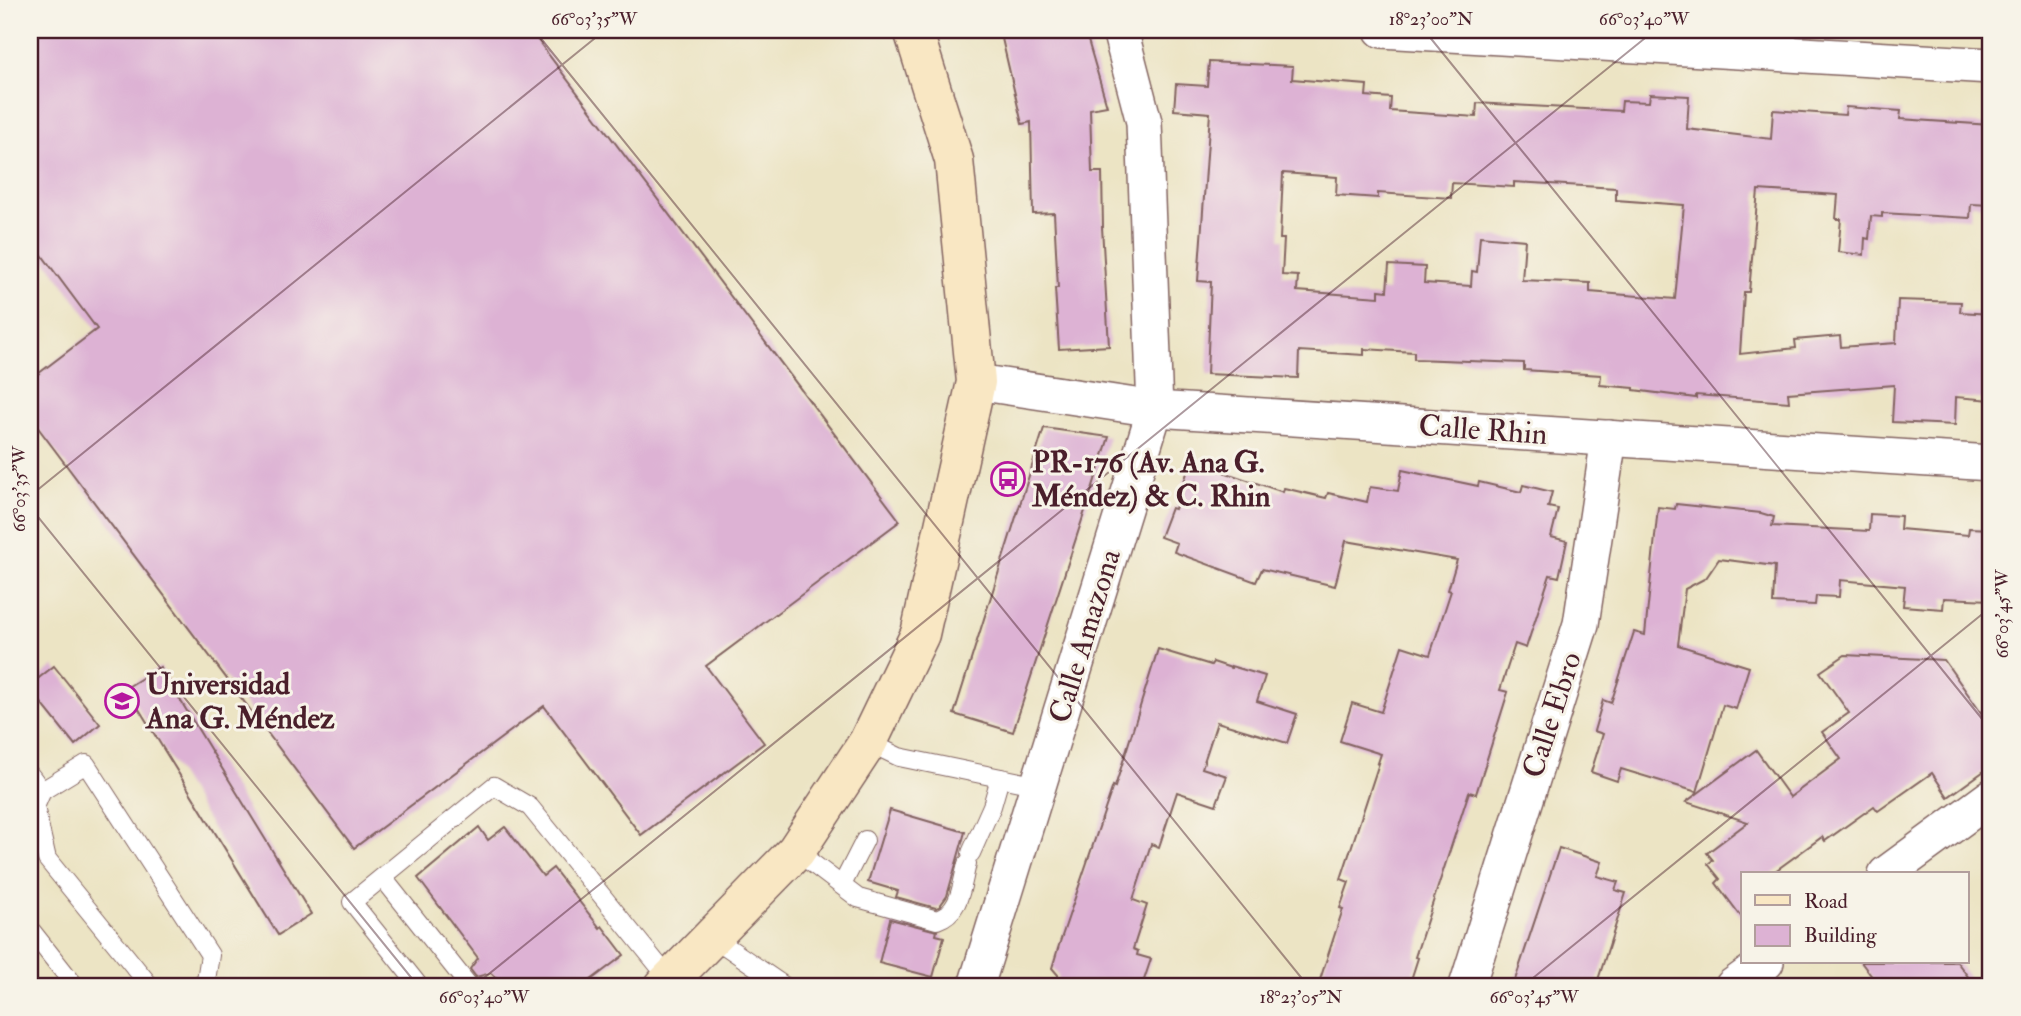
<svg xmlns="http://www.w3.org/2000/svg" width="2021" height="1016" font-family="'IM FELL Double Pica',serif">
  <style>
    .building { fill: #ddb2d4; fill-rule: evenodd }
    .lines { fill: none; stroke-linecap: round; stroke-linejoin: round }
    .service-casing { stroke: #836461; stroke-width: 20 }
    .minor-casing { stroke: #836461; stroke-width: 38 }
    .secondary-casing { stroke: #836461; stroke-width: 41 }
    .service { stroke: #fff; stroke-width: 18 }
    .minor { stroke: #fff; stroke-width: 35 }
    .secondary { stroke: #f9e7c3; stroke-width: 38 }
    .ticks { fill: none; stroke: #4a1f2b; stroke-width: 2; stroke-opacity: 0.45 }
    .labels { text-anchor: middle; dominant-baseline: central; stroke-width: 6; stroke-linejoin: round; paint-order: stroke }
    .street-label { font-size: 30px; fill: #4a1f2b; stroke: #f7f3e8 }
    .poi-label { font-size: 30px; font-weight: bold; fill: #4a1f2b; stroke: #f7f3e8; text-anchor: start }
    .neatline { fill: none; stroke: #4a1f2b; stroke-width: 2.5 }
    .ticks-label { font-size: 18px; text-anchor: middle; fill: #4a1f2b }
  </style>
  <rect width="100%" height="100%" fill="#f7f3e8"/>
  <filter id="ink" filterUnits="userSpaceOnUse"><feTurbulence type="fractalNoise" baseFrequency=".0143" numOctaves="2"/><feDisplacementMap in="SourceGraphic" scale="14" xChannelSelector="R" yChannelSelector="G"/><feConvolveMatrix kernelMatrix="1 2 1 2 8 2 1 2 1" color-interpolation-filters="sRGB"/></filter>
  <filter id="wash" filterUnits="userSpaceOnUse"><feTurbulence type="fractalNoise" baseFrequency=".00686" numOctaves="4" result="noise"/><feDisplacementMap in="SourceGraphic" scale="28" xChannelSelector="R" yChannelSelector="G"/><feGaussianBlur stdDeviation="1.57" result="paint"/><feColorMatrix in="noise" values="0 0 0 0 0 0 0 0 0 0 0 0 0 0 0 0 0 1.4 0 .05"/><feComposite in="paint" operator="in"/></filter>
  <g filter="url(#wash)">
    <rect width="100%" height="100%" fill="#ece4c4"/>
    <g id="blocks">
      <!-- building -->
      <g class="building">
        <path d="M30,30H530L900,521L706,666L764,743L641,835L544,706L354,848L30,417V380L97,329L30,239Z"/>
        <path d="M1000,30H1085L1107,106L1090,109L1092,172H1102L1103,227H1102L1109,346L1059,349L1055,288H1058L1054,213L1033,214L1031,122L1022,124Z"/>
        <path d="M1209,62L1293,66L1292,79L1367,85L1366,96L1391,98L1390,111L1476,117L1477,103L1621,111L1622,101L1649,102L1650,94L1689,96L1687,129L1771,139L1773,110L1845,115L1846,107L1901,111L1900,119L1991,125V205L1971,204L1970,218L1882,213V217L1871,216L1869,239L1865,238L1864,255L1838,252L1841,219H1836L1838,195L1758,190L1749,292H1744L1740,354L1796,348L1795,340L1840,336L1841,347L1896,343L1898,300L1961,302L1960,312L1991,314V400L1956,397L1955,425L1892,422L1894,385L1788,393L1789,402L1696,395V398L1634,390V388L1600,385L1601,375L1524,370V363L1414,359V352L1364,349V355L1299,351L1298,378L1207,374L1211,282L1198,281L1210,113L1174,110L1176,84L1207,86ZM1283,173L1337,177L1336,195L1378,198V193L1451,198L1452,183L1514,187V182L1616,188V200L1684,205L1675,299L1590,292V283L1522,280L1525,240L1480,236L1477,272L1472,271L1471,286L1424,283L1425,267L1389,265L1387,291L1379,290V297L1297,291L1298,276L1282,275L1284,239H1280Z"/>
        <path d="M1044,428L1109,437L1013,732L954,714Z"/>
        <path d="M1191,461L1283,492L1284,488L1326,498L1328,493L1367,502L1370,487L1398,491L1402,470L1478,486L1479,482L1521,492L1523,485L1552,492L1548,507L1558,509L1551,537L1567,541L1559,577L1550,575L1526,648L1515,644L1500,690L1508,692L1476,794L1469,792L1415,957L1418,958L1409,986H1318L1343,909L1340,908L1349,882L1341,879L1379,763H1378L1381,754L1340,741L1352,703L1381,712L1402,646L1430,655L1451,591L1448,590L1457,560L1346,541L1335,586L1262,569L1256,582L1174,552L1177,543L1160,537L1171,508L1175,509Z"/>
        <path d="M1676,504L1761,513L1774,517L1772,526L1869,531L1870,514L1901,516L1900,529L1968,535L1969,528L1991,529V600L1944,598L1943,609L1903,606L1905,586L1840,580L1839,597L1816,596L1815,605L1773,603L1775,566L1719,559L1706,578L1685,589L1678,645L1749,667L1736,709L1723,705L1697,792L1621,769L1617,781L1591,772L1603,734L1594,731L1603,700L1611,703L1634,632L1645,635L1658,507L1675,509Z"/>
        <path d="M1158,649L1211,665L1213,662L1231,668V666L1265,676L1257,701L1297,714L1287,743L1217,722L1202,768L1227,776L1216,805L1177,792L1159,847L1151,844L1133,900L1147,905L1133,949L1138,951L1137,955L1151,959L1142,986H1122L1099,979L1096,986H1059L1058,975L1052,968L1060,942L1113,786L1115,787Z"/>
        <path d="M1845,655L1944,660L1991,727V766L1948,797L1932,773L1878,811L1874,806L1825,841L1822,837L1771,874H1743V919L1716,883L1720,879L1708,864L1713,860L1707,853L1748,822L1686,802L1756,750L1790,797L1841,759L1822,732L1849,713L1820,672Z"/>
        <path d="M54,666L100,724L75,745L30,689V685Z"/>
        <path d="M160,667L311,914L278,935L126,688Z"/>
        <path d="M890,810L965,832L947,896L939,907L936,908L896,897L898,891L868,882Z"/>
        <path d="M479,827L488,840L505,827L543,876L553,868L600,928L602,926L624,955L583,986H504L491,973L476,977L470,969L478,958L418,878Z"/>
        <path d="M1559,848L1602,862L1597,876L1618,882L1615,890L1626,893L1596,986H1513Z"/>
        <path d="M890,919L937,931L936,935L944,937L933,977L879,963Z"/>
        <path d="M1861,962H1957L1975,986H1879Z"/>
      </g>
    </g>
  </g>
  <g filter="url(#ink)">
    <use href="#blocks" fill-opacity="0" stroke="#836461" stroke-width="2"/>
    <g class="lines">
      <!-- service casing -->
      <g class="service-casing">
        <g id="service">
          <path d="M868,742L899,757L1039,786"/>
          <path d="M30,775L42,791"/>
          <path d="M796,851L858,898L937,920C961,912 961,886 967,864"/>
          <path d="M971,853L992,806L1000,778"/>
          <path d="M383,878L469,986"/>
          <path d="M842,885L865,840"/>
          <path d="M30,929L75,986"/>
          <path d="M714,938L784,986"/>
          <path d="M150,986L47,859L35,807L42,791L86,764L210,955L206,980L198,986"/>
          <path d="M419,986L352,902L494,786L530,807L671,981"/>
        </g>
      </g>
      <!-- minor casing -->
      <g class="minor-casing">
        <g id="minor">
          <path d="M1382,30L1991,66"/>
          <path d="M976,382L1155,409L1991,463"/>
          <path d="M1886,874L1991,797"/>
          <path d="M976,986L1155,409L1144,122L1120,30"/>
          <path d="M1467,986L1581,624L1609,438"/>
          <path d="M1733,986L1766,962"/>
        </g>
      </g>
      <!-- secondary casing -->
      <g class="secondary-casing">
        <path id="secondary" d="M664,986L796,851L868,742L920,634L976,382L954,160L913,30"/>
      </g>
      <!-- service -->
      <use href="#service" class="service"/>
      <!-- minor -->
      <use href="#minor" class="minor"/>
      <!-- secondary -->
      <use href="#secondary" class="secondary"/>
    </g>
  </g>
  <!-- ticks -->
  <path class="ticks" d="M534,30L1308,986M1424,30L1991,730M30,496L605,30M30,507L418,986M474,986L1655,30M1523,986L1991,607"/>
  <!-- icons -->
  <defs>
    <g id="bus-ring" transform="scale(1.75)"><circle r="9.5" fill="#f7f3e8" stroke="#b5179e" stroke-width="1.5"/><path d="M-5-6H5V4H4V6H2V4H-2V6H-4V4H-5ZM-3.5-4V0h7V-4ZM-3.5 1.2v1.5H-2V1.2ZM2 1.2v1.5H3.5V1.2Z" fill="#b5179e"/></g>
    <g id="university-ring" transform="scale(1.75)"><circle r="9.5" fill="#f7f3e8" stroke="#b5179e" stroke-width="1.5"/><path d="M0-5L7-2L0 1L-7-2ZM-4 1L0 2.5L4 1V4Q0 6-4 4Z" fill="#b5179e"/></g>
  </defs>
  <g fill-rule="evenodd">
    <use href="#bus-ring" x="1008" y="479"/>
    <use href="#university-ring" x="122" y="701"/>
  </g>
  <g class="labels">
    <!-- street labels -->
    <g class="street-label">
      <text transform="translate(1483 430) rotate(4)">Calle Rhin</text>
      <text transform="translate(1085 636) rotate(-73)">Calle Amazona</text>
      <text transform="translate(1552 715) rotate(-72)">Calle Ebro</text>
    </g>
    <!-- poi labels -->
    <g class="poi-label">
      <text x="1032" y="462">PR-176 (Av. Ana G.<tspan x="1032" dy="34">Méndez) &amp; C. Rhin</tspan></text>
      <text x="146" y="684">Universidad<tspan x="146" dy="34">Ana G. Méndez</tspan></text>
    </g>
  </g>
  <!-- margin -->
  <rect width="2021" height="1016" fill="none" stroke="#f7f3e8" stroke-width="77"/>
  <!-- legend -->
  <rect x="1741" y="872" width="228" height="91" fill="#f7f3e8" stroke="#b29e9c" stroke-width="2"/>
  <rect x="1755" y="895" width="35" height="10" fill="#f9e7c3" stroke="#b29e9c" stroke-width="2"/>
  <text x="1804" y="908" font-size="21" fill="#4a1f2b">Road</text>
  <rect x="1755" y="925" width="35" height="21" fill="#ddb2d4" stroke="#b29e9c" stroke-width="2"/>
  <text x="1804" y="942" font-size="21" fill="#4a1f2b">Building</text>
  <rect x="38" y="38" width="1944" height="940" class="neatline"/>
  <g class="ticks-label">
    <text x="594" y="25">66°03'35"W</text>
    <text x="1431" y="25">18°23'00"N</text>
    <text x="1644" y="25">66°03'40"W</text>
    <text transform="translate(19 489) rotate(-90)" y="6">66°03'35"W</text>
    <text transform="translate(2002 614) rotate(-90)" y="6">66°03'45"W</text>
    <text x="484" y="1003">66°03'40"W</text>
    <text x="1301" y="1003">18°23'05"N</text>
    <text x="1534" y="1003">66°03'45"W</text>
  </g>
</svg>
